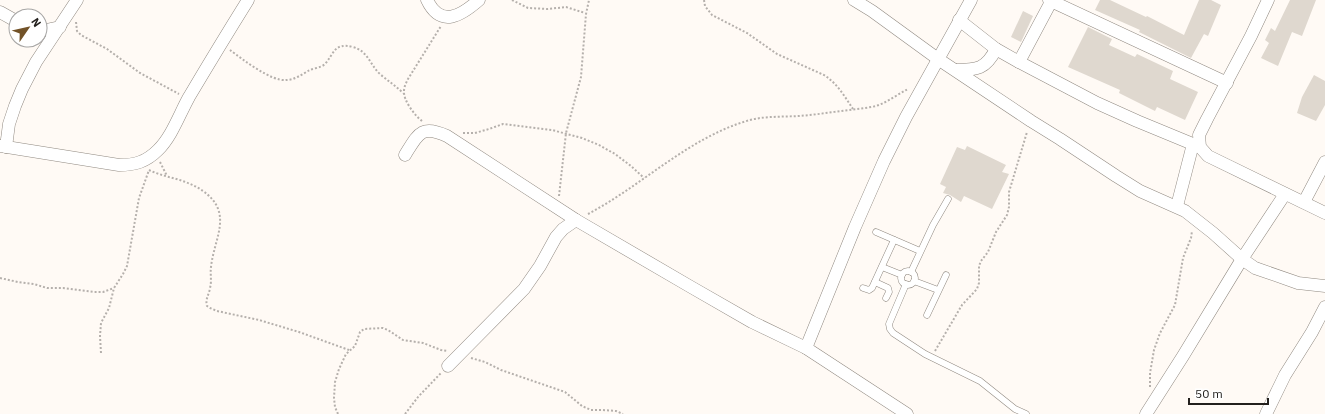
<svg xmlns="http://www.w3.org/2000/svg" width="1325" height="414" font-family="'IBM Plex Sans',sans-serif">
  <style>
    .building { fill: #dfd8cf }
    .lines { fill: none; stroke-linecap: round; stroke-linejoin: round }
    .service-casing { stroke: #908981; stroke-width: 7 }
    .minor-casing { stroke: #908981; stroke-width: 13 }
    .path { stroke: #b5b0ac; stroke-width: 2; stroke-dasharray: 2 2; stroke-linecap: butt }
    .service { stroke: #fff; stroke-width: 6 }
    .minor { stroke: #fff; stroke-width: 12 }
  </style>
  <rect width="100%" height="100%" fill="#fffaf5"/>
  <!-- building -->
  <g class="building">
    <path d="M1100,0H1110L1146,17L1147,16L1184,35L1199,0H1211L1221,5L1208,36L1204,34L1191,58L1139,32L1140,30L1095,10Z"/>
    <path d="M1290,0H1316L1302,36L1292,32L1278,66L1261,58L1269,43L1265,40L1271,28L1275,31Z"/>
    <path d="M1023,11L1033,16L1021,42L1011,37Z"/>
    <path d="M1088,27L1112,39L1109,45L1135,57L1137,54L1173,71L1170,79L1198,92L1185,120L1157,107L1155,111L1119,93L1120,90L1068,67Z"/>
    <path d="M1314,75L1325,81V105L1316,121L1297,113L1302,97Z"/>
    <path d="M967,146L1006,165L1002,172L1009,174L992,209L964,196L961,202L950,195L943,193L946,187L940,184L957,147L965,150Z"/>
  </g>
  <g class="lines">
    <!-- service casing -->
    <g class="service-casing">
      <g id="service">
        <path d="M876,232L920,251"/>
        <path d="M882,267L902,275"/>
        <circle cx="908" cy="278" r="7"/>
        <path d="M911,272L933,225L948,199"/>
        <path d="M914,281L938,290"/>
        <path d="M875,282L888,288L889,292L886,298"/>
        <path d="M906,284L889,324L890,329L893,333L925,354L980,381L1015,409L1026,414"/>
        <path d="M863,288L869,290L872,288L894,240"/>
        <path d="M927,315L946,275"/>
      </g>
    </g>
    <!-- minor casing -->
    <g class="minor-casing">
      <g id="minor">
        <path d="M427,0C441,29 462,15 479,0"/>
        <path d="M854,0L872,11L938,59L1031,121L1060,139L1116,176L1140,191L1185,211L1213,233L1242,259L1255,268L1298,283L1325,286"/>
        <path d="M1049,0L1227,83"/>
        <path d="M1268,0L1251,36L1207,119L1199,135L1200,147L1208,156L1325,213"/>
        <path d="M0,12L16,21"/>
        <path d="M959,20L996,49L1019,62L1097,103L1137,121L1200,147"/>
        <path d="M40,29L46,30L60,27"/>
        <path d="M1019,62L1052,0"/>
        <path d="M956,70C977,70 986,69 996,49"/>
        <path d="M0,146L119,165C135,165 146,162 158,150C172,136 179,115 189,97C208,65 228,32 248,0"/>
        <path d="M6,147L9,124L15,106L22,89L36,62L77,0"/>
        <path d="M405,155C418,134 421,124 447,136L576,220L691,287L752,322L806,348L907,414"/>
        <path d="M1304,202L1325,162"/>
        <path d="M1177,206L1193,144"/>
        <path d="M806,348L855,227L884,161L906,117L971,0"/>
        <path d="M448,366L524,289L540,266L556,237L563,229L576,220"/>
        <path d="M1146,414L1183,356L1242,259L1285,194"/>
        <path d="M1266,414L1285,375L1312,332L1325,307"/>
      </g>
    </g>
    <!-- path -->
    <g class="path">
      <path d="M512,0L528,8L548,9L566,7L585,13"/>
      <path d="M704,0L705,6L712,15L747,33L777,54L824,75C837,83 845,97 853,109"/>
      <path d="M76,22L77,31L81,35L107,49L140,73L179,94"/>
      <path d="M230,50C242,59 272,82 286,80C294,80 301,75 308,71C313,68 321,68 325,64C334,54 334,42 353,47C368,51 370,65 380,74C388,81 396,86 403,93"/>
      <path d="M422,121C415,116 403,100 404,91C404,87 406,83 408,79L441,26"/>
      <path d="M463,133H475L489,129L503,124L552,130L582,138L599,145L615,154L631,166L644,178"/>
      <path d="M160,162L167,176"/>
      <path d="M149,170C155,173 162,175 169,177C181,180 193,184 203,191C234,213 214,238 211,267C210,274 212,281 210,288C209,295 205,299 207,306L210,308L217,311L259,320L299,332L349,350"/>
      <path d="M559,196L566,133L581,77L586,14L589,0"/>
      <path d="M588,214C643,185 689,137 750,120C766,116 782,117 798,116C815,115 832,112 849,110C858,109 867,108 876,106C888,102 898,94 908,89"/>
      <path d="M0,278L18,282L34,284L47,288H63L94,292H103L114,288"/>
      <path d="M935,351L962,305L977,289L979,283V266L981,261L988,252L996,232L1007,215L1009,207V192L1027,132"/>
      <path d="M101,353L100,336L101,323L109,308L114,288L123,274L127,266L139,198L149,170"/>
      <path d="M471,358L485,362L501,370L565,392L582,406L591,410H603L616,411L623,414"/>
      <path d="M1150,387V373L1154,350L1160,333L1175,305L1183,258L1191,238L1192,231"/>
      <path d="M338,414L335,407L334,398L335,382L339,369L346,354L355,346L360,332L364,329L383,328L388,330L403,340L423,343L441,350L448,351"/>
      <path d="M405,414L418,397L441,373"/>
    </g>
    <!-- service -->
    <use href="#service" class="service"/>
    <!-- minor -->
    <use href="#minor" class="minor"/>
  </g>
  <!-- north arrow -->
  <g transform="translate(28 28) rotate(56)"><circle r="19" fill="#ffffff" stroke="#a7a6a5"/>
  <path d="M0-3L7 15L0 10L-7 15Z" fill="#725228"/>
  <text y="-6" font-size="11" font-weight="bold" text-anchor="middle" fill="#23201d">N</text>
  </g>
  <!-- scale -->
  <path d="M1189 398v6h79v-6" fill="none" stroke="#23201d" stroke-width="2"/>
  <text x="1195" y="398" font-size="12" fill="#23201d" stroke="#ffffff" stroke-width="3" paint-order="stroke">50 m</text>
</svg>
